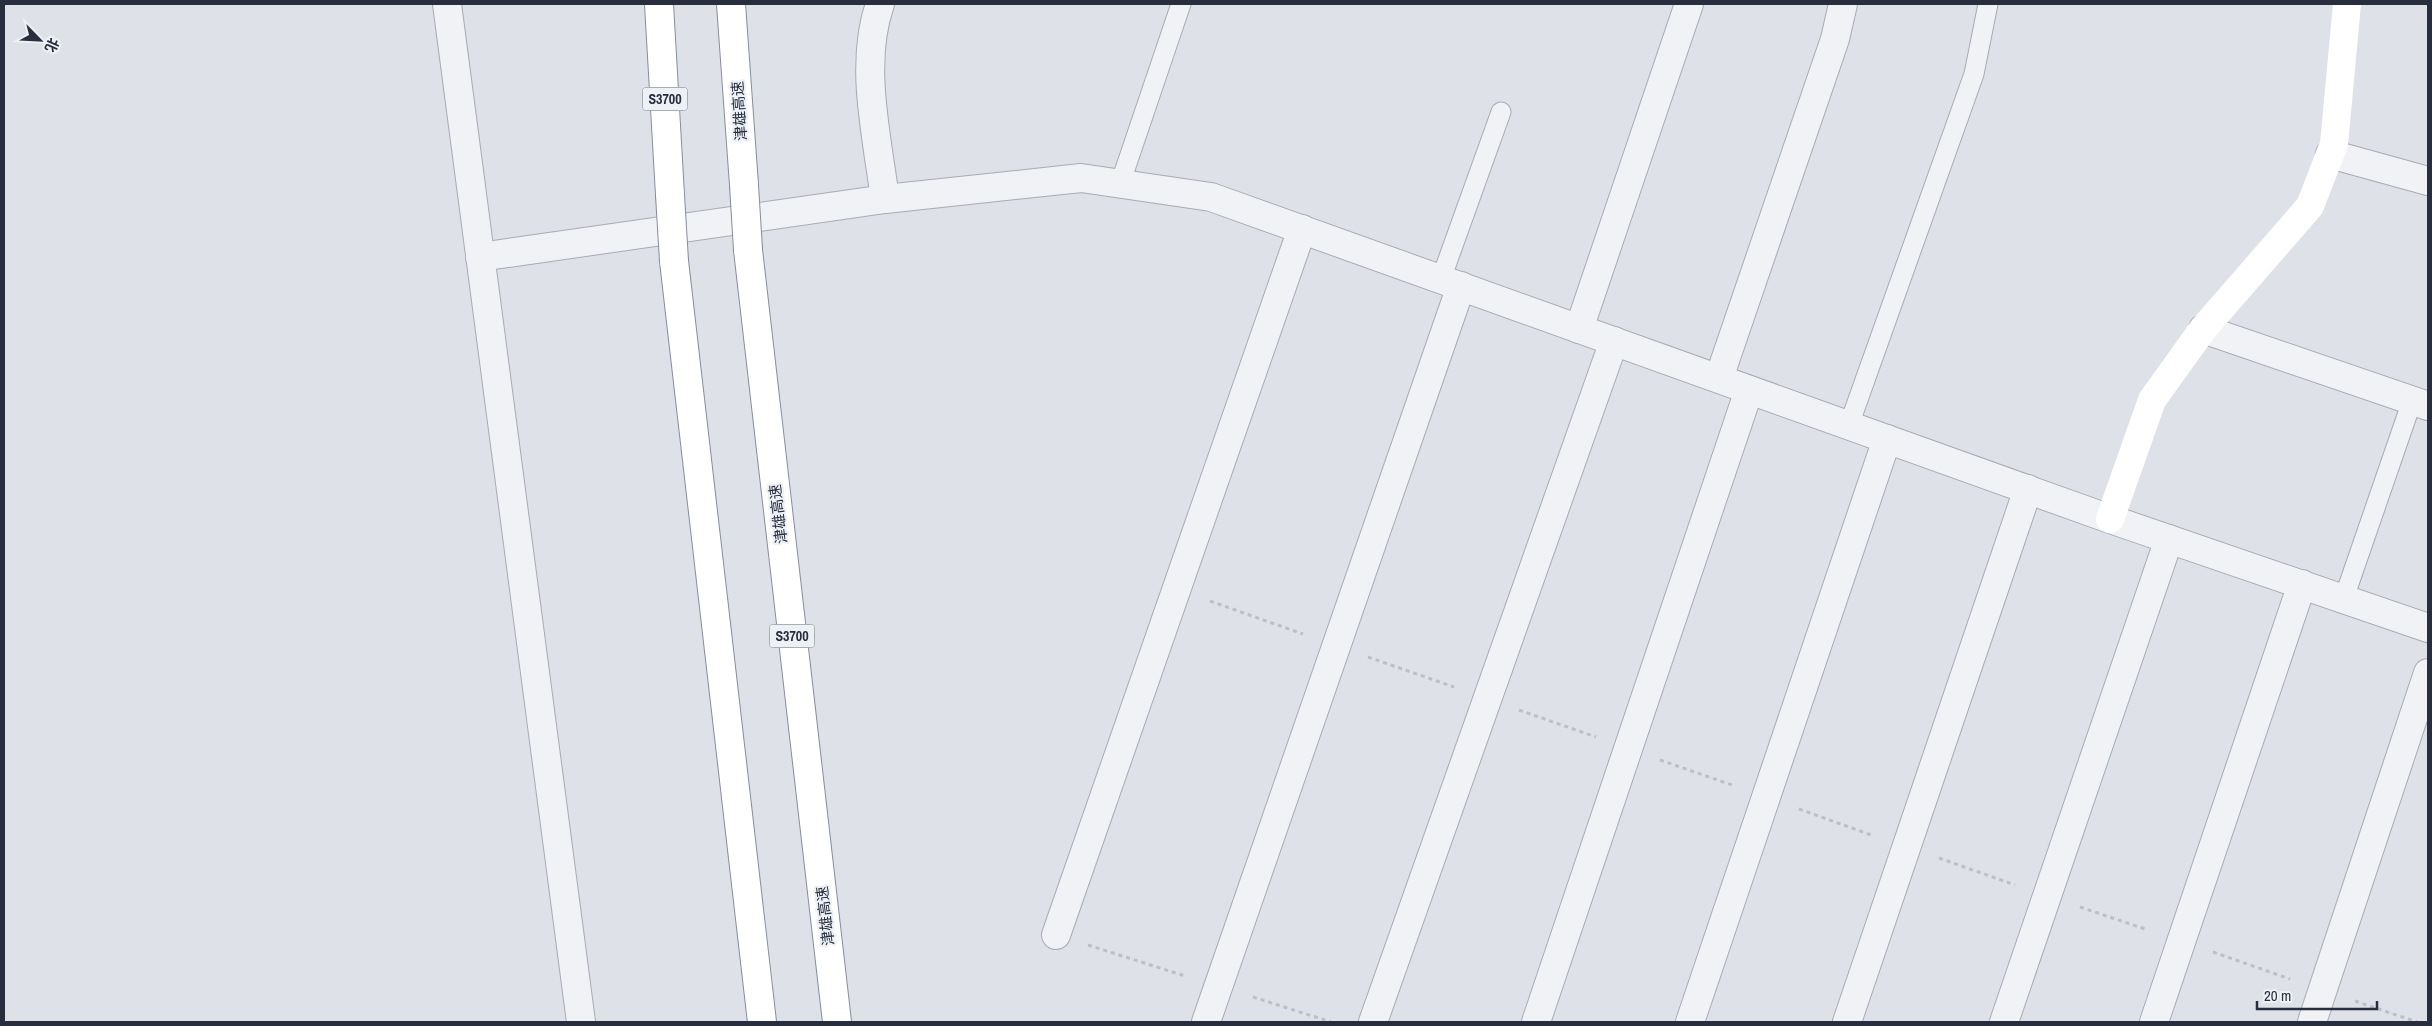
<svg xmlns="http://www.w3.org/2000/svg" width="2432" height="1026" font-family="'Archivo Narrow','Noto Sans SC',sans-serif">
  <style>
    .lines { fill: none; stroke-linecap: round; stroke-linejoin: round }
    .lane-casing { stroke: #a7abb4; stroke-width: 21 }
    .street-casing { stroke: #a7abb4; stroke-width: 30 }
    .highway-casing { stroke: #868d9d; stroke-width: 30 }
    .path { stroke: #bcbfc5; stroke-width: 3; stroke-dasharray: 4 4; stroke-linecap: butt }
    .lane { stroke: #f0f2f5; stroke-width: 19 }
    .street { stroke: #f0f2f5; stroke-width: 28 }
    .secondary { stroke: #fff; stroke-width: 28 }
    .highway { stroke: #fff; stroke-width: 28 }
    .highway-bridge-casing { stroke: #868d9d; stroke-width: 30; stroke-linecap: butt }
    .highway-bridge { stroke: #fff; stroke-width: 28 }
    .labels { text-anchor: middle; dominant-baseline: central; stroke-width: 4.5; stroke-linejoin: round; paint-order: stroke }
    .shield { fill: #edf0f5; stroke: #636874; stroke-width: 1 }
    .shield-label { font-size: 14px; font-weight: bold; fill: #282e3d }
    .street-label { font-size: 15px; fill: #282e3d; stroke: #edf0f5 }
  </style>
  <rect width="100%" height="100%" fill="#dee1e7"/>
  <g class="lines">
    <!-- lane casing -->
    <g class="lane-casing">
      <g id="lane">
        <path d="M1120,184L1181,4"/>
        <path d="M1441,279L1501,112"/>
        <path d="M1849,425L1974,74L1988,4"/>
        <path d="M2344,598L2412,401"/>
      </g>
    </g>
    <!-- street casing -->
    <g class="street-casing">
      <g id="street">
        <path d="M447,4L581,1022"/>
        <path d="M880,4C859,64 877,136 885,199"/>
        <path d="M2330,154L2428,181"/>
        <path d="M480,257L885,199L1081,178L1211,197L2110,519L2428,628"/>
        <path d="M1579,329L1689,4"/>
        <path d="M2203,329L2428,406"/>
        <path d="M1719,378L1835,39L1843,4"/>
        <path d="M1056,935L1302,229"/>
        <path d="M1206,1022L1461,286"/>
        <path d="M1373,1022L1614,341"/>
        <path d="M1536,1022L1749,390"/>
        <path d="M1690,1022L1887,439"/>
        <path d="M1847,1022L2028,489"/>
        <path d="M2004,1022L2169,539"/>
        <path d="M2154,1022L2302,584"/>
        <path d="M2312,1022L2428,673"/>
      </g>
    </g>
    <!-- highway casing -->
    <g class="highway-casing">
      <g id="highway">
        <path d="M659,4L670,195"/>
        <path d="M731,4L744,185"/>
        <path d="M748,250L837,1022"/>
        <path d="M674,261L762,1022"/>
      </g>
    </g>
    <!-- path -->
    <g class="path">
      <path d="M1210,601L1303,634"/>
      <path d="M1368,657L1454,687"/>
      <path d="M1519,710L1596,737"/>
      <path d="M1660,760L1732,785"/>
      <path d="M1799,809L1874,836"/>
      <path d="M1939,858L2015,885"/>
      <path d="M2080,907L2148,930"/>
      <path d="M1088,945L1185,976"/>
      <path d="M2213,952L2290,979"/>
      <path d="M1253,997L1331,1022"/>
      <path d="M2355,1001L2417,1022"/>
    </g>
    <!-- lane -->
    <use href="#lane" class="lane"/>
    <!-- street -->
    <use href="#street" class="street"/>
    <!-- secondary -->
    <path class="secondary" d="M2110,519L2152,400L2203,329L2310,206L2334,144L2347,4"/>
    <!-- highway -->
    <use href="#highway" class="highway"/>
    <!-- highway-bridge casing -->
    <g class="highway-bridge-casing">
      <g id="highway-bridge">
        <path d="M744,185L748,250"/>
        <path d="M670,195L674,261"/>
      </g>
    </g>
    <!-- highway-bridge -->
    <use href="#highway-bridge" class="highway-bridge"/>
  </g>
  <g class="labels">
    <!-- shield labels -->
    <g class="shield">
      <rect x="642.5" y="87.5" width="45" height="23" rx="4"/>
      <rect x="769.5" y="624.5" width="45" height="23" rx="4"/>
    </g>
    <g class="shield-label">
      <text x="665" y="99">S3700</text>
      <text x="792" y="636">S3700</text>
    </g>
    <!-- street labels -->
    <g class="street-label">
      <text transform="translate(739 111) rotate(-94)">津雄高速</text>
      <text transform="translate(778 514) rotate(-97)">津雄高速</text>
      <text transform="translate(825 916) rotate(-97)">津雄高速</text>
    </g>
  </g>
  <!-- border -->
  <rect width="2432" height="1026" fill="none" stroke="#282e3d" stroke-width="10"/>
  <!-- north arrow -->
  <g transform="translate(40 40) rotate(114)" stroke="#edf0f5" stroke-width="4" paint-order="stroke">
  <path d="M0-4L9 19L0 12L-9 19Z" fill="#282e3d"/>
  <text y="-8" font-size="14" font-weight="bold" text-anchor="middle" fill="#282e3d">北</text>
  </g>
  <!-- scale -->
  <path d="M2257 1001v8h120v-8" fill="none" stroke="#282e3d" stroke-width="2.5"/>
  <text x="2264" y="1001" font-size="15" fill="#282e3d" stroke="#edf0f5" stroke-width="4" paint-order="stroke">20 m</text>
</svg>
